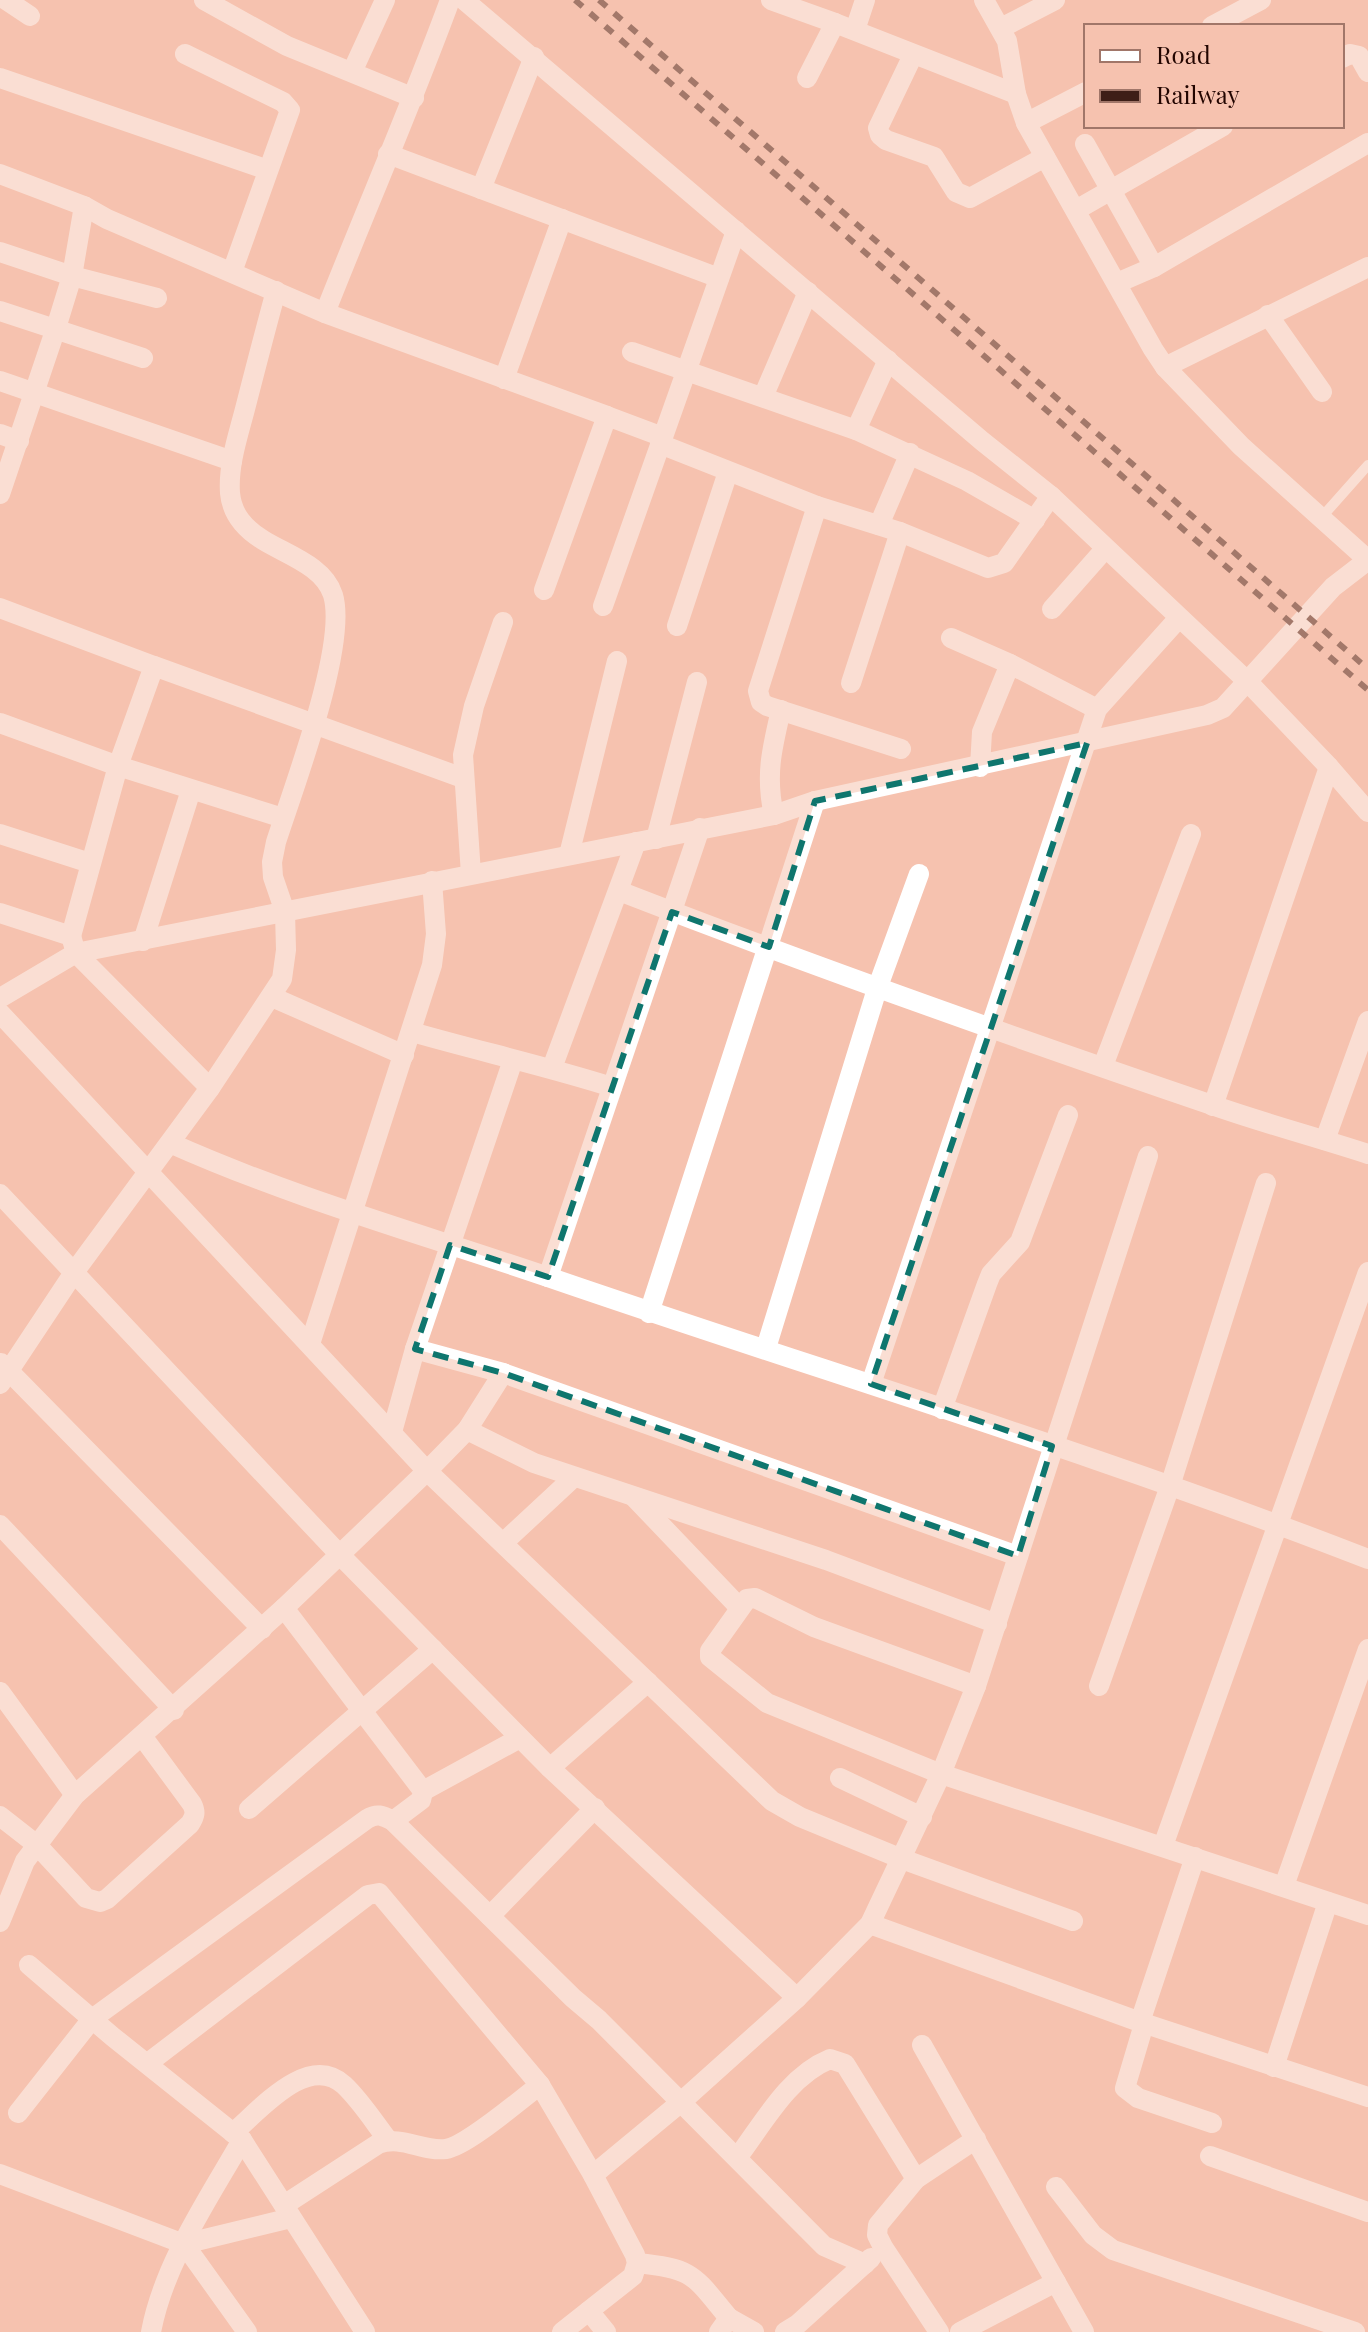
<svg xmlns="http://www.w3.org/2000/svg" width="1368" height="2332" font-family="'Playfair Display',serif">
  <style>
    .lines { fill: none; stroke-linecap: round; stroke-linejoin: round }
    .lane { stroke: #fff; stroke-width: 10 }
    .street { stroke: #fff; stroke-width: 20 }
    .rail { stroke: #3e1e17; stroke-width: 6; stroke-dasharray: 10 10; stroke-linecap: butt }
    .marked { fill: none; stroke: #0f766e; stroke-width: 6; stroke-dasharray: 16 10; stroke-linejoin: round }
  </style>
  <rect width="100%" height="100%" fill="#f6c2af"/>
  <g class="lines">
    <!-- lane -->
    <path class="lane" d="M1321,518L1368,465"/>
    <!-- street -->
    <g class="street">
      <path d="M6,0L30,16"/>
      <path d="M204,0L287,46L414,98"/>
      <path d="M464,0L982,441L1051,496L1247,681L1329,767L1368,812"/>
      <path d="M771,0L835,23L1016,94"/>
      <path d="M984,0L1007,41L1016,94L1026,123L1153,349L1165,367L1241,446L1368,560"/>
      <path d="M1212,26L1261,0"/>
      <path d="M1001,28L1055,0"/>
      <path d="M855,30L865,0"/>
      <path d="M185,54L283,102L290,110L232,272"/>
      <path d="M913,55L878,128L880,135L886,140L934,157L956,192L970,198L1045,157"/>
      <path d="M1342,58L1350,54L1359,56L1368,72"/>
      <path d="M352,72L385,0"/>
      <path d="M0,78L268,170"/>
      <path d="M807,78L835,23"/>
      <path d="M1026,123L1086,92"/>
      <path d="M1085,144L1154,267"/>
      <path d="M388,154L719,278"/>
      <path d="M0,174L84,206L107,219L325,313L607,416"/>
      <path d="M481,189L534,57"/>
      <path d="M1076,210L1223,126"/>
      <path d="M0,252L72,276L157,298"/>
      <path d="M1117,283L1154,267L1368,143"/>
      <path d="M0,311L143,358"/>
      <path d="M325,313C366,209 411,106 450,0"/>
      <path d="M1268,315L1322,392"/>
      <path d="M632,352L856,430L967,481L1035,520"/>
      <path d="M1165,367L1368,267"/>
      <path d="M504,379L562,219"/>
      <path d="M0,381L232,461"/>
      <path d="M763,397L808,292"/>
      <path d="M856,430L888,360"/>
      <path d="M0,434L19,441"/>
      <path d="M660,444L817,506L900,532L988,568L1004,563L1051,496"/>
      <path d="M0,494L56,328L72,276L84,206"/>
      <path d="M817,506L758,691L761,702L767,706L901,749"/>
      <path d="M879,525L910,453"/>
      <path d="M544,590L607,416L663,437"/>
      <path d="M603,606L736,231"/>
      <path d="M0,608L154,666L118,766L71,936"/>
      <path d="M1052,609L1105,549"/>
      <path d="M677,626L728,472"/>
      <path d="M951,638L1010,664L1097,709"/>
      <path d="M154,666L463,778"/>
      <path d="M851,683L900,532"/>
      <path d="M0,723L118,766L283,818"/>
      <path d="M980,767L982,732L1010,664"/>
      <path d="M774,815C765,776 772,748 781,710"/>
      <path d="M0,834L90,863"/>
      <path d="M656,839L697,682"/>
      <path d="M569,855L617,661"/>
      <path d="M471,874L463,755L474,706L503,622"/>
      <path d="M619,891C815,967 1013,1037 1212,1105C1263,1123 1316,1137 1368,1154"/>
      <path d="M0,913L71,936L76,953L210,1088"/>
      <path d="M143,941L191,790"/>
      <path d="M272,997L404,1055"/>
      <path d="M0,998L76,953L774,815L815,801L1207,715L1223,708L1333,587L1368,560"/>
      <path d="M0,1013L427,1471L772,1801L800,1817L902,1859L1073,1921"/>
      <path d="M412,1032C478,1051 546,1066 612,1087"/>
      <path d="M1103,1066L1191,834"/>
      <path d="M552,1068L636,842"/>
      <path d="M1213,1106L1329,767"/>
      <path d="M1325,1140L1368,1021"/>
      <path d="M170,1143C293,1198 422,1234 548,1277C821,1371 1099,1454 1368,1559"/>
      <path d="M0,1194L339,1554L550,1768L797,1998"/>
      <path d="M548,1277L700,828"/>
      <path d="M649,1313L815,801"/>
      <path d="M310,1344L432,965L436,934L432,881"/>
      <path d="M766,1348L877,989L919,874"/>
      <path d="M415,1349L503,1373L1018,1556"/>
      <path d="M1,1363L262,1629"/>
      <path d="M0,1384L75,1271L210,1088L282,979L286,950L285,912L273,877L272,862L276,842C293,789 348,645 333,595C324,566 287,555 263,540C245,529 232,515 230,493C228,465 238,436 245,409C255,370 265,331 276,291"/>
      <path d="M871,1384L1097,709L1178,619"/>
      <path d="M942,1409L987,1284L991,1274L1020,1242L1068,1115"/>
      <path d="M467,1430L534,1463L826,1560L997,1624"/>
      <path d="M392,1432L415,1349L513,1060"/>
      <path d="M635,1498L740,1608"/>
      <path d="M0,1525L174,1710"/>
      <path d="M503,1543L574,1477"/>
      <path d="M284,1608L423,1791L421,1800L393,1821"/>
      <path d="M976,1686L814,1627L755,1598L747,1599L710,1651V1657L767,1703L941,1774L1368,1915"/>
      <path d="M1099,1686L1170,1486L1266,1183"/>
      <path d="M0,1692L75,1795"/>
      <path d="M550,1768L648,1682"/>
      <path d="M840,1778L922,1817"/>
      <path d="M423,1791L520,1738"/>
      <path d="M249,1809L433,1649"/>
      <path d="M0,1816L37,1845L86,1898L100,1902L107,1899L190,1824C195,1816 196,1812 192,1804L142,1736"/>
      <path d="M1163,1846L1368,1272"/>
      <path d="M1284,1886L1368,1649"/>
      <path d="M490,1916L595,1808"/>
      <path d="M0,1922L25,1861L75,1795L284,1608L427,1471L467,1430L503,1373"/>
      <path d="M870,1924L1140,2022L1368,2097"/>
      <path d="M29,1965L113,2037L242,2140L365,2332"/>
      <path d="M1140,2022L1195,1857"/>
      <path d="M1144,2024L1125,2088L1138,2098L1212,2123"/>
      <path d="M922,2045L1084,2332"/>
      <path d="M148,2063L368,1895L379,1893L540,2085L593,2175L635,2255L637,2263L633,2276L562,2332"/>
      <path d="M1274,2067L1328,1902"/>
      <path d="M18,2113L92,2019L367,1819C377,1813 382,1815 393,1821L573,1998L599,2020L824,2246L865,2264"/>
      <path d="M233,2133C260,2110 308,2052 344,2085C361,2101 374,2122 388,2140"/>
      <path d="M1210,2156L1368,2212"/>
      <path d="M737,2158C763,2124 788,2076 830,2059L845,2064L916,2179"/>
      <path d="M0,2174L184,2244"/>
      <path d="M593,2175L680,2103L797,1998L870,1924L941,1774L976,1686L1148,1156"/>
      <path d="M1056,2187L1093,2235L1113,2250L1355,2332"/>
      <path d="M284,2205L378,2144C402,2135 422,2152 446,2149C467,2146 521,2099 540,2085"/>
      <path d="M637,2263C695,2269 693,2275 729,2318"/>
      <path d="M589,2311L606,2332"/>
      <path d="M151,2332C164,2263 208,2200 242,2140"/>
      <path d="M247,2332L184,2244L291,2218"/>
      <path d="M719,2332L729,2318L754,2332"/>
      <path d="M785,2332L798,2324L871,2258"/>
      <path d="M939,2332L883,2247L877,2235L878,2225L916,2179L976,2139"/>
      <path d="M960,2332L1056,2282"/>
    </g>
    <!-- rail -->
    <g class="rail">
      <path d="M575,0L1368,690"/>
      <path d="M599,0L1368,669"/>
    </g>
  </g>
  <!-- marked area -->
  <path d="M0 0H1368V2332H0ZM1087,743L871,1384L1052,1446L1018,1556L503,1373L415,1349L450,1245L548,1277L672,912L769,947L815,801Z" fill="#f6c2af" fill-opacity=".55" fill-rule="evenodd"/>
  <path class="marked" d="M1087,743L871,1384L1052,1446L1018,1556L503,1373L415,1349L450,1245L548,1277L672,912L769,947L815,801Z"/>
  <!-- legend -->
  <rect x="1084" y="24" width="260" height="104" fill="#f6c2af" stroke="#a17669" stroke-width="2"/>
  <rect x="1100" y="50" width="40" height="12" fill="#ffffff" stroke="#a17669" stroke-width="2"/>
  <text x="1156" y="64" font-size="24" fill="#220500">Road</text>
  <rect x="1100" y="90" width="40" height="12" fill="#3e1e17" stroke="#a17669" stroke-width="2"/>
  <text x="1156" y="104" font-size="24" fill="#220500">Railway</text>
</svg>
